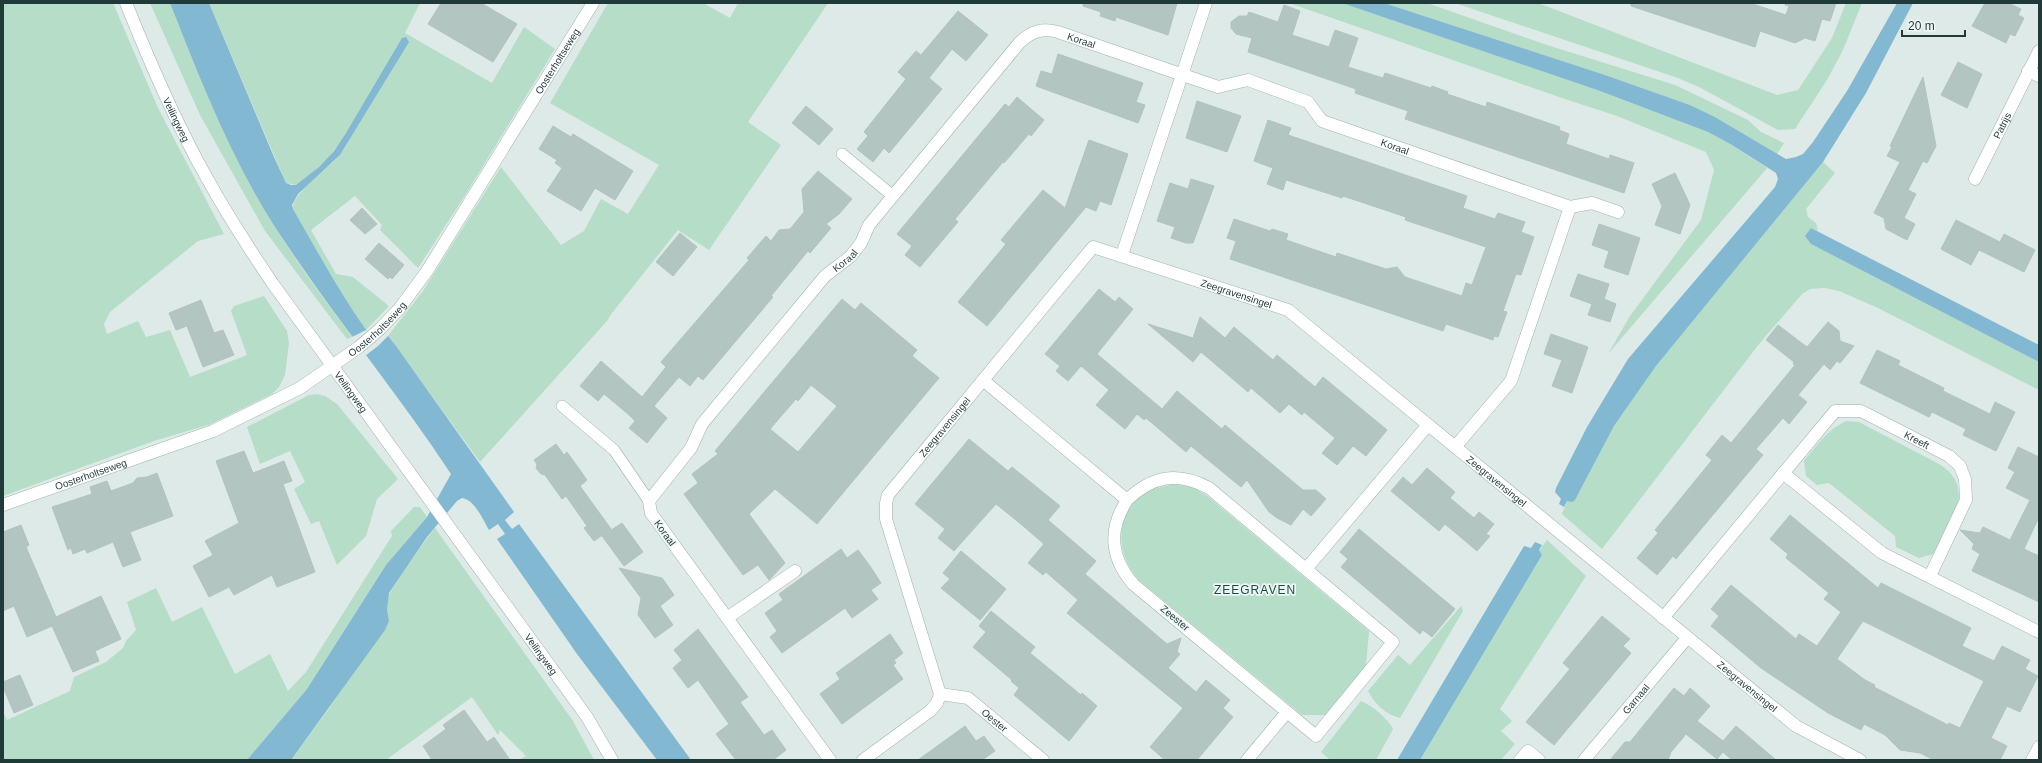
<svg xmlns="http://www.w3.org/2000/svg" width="2042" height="763" font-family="Helvetica,sans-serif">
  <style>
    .green { fill: #b5ddc7 }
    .water { fill: #83b8d2 }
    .pier { fill: #deeae7 }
    .building { fill: #b3c5c0; stroke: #b0c4bf; fill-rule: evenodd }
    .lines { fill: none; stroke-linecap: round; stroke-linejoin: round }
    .service-casing { stroke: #a1b2af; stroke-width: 12 }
    .minor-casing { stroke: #a1b2af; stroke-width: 13 }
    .tertiary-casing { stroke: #a1b2af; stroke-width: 13 }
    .service { stroke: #fff; stroke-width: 11 }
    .minor { stroke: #fff; stroke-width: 12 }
    .tertiary { stroke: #fff; stroke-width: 12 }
    .labels { text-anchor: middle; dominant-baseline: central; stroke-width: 3.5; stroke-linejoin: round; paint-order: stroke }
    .street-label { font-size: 10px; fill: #1f3a38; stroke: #eef7f4 }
    .quarter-label { font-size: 12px; letter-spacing: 1px; fill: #1a4d49; stroke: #eef7f4 }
  </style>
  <rect width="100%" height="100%" fill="#deeae7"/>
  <!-- green -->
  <g class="green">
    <path d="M3,3H113L158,108L224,234L198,241L110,312L104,324L107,334L138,321L146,337L170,330L190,377L247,355L231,311L234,306L264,296L287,331L289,343L285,375L279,387L272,394L211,424L154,441L3,496Z"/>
    <path d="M150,3H170C200,79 232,154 274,225C297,264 325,300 352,337L347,339L265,231L200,115Z"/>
    <path d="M209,3H420L405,33L492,83L524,27L555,49L464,197L418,268L380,230L382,225L355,196L311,230L336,274L353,277L389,306L366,330L345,301L293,209C291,194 328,169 339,156C343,151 347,144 350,138L346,133C333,154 317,171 296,185L286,183Z"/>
    <path d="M608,3H703L730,18L738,3H828L748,122L781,145L709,250L678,230L612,313L607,321L480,462L388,336L423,291L501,167L561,245L584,231L601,199L628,214L659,165L550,103Z"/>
    <path d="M1289,3H1342L1493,54L1600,91L1708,132L1732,145L1767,168L1608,354L1630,316L1701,220L1714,170L1706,152L1617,116L1562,98Z"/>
    <path d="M1384,3H1427L1547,45L1675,85L1748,120L1761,132L1784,143L1777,154L1715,117L1690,105L1605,75Z"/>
    <path d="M1455,3H1538L1777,95L1798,90L1832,38L1846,3H1862L1843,50L1827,80L1795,129L1778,130L1701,88L1678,78Z"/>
    <path d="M1823,162L1835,173L1806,209L1808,217L1816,223L1818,231L1811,228V244L2039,362V390L1878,308L1839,291L1825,288L1810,289L1802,294L1759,344L1602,549L1562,514L1567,501L1575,500L1614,426L1656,366Z"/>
    <path d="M317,394L325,396L337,404L398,479L377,499L366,536L337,565L319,521L311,524L294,489L305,482L290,451L260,464L247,427L309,395Z"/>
    <path d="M1846,421L1859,422L1939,464C1979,489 1949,524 1933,554L1919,558L1896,547L1895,536L1829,483L1817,485L1806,476L1804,461C1817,445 1827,430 1846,421Z"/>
    <path d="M1173,484L1193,487L1206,495L1369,631L1366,666L1326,715H1302L1140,581C1116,557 1113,515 1143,494C1152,488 1163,487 1173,484Z"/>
    <path d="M414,507H420L427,517L386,565L307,689L247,760H3V712L7,720L70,691L74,677L106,662L123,648L126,641L136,630L127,602L156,588L172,622L202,607L235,674L270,654L288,691L306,672L392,536L391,531Z"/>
    <path d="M435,528L573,721L594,760H519L526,756L500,730L498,735L472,697L386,760H291L328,710L389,621C388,614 386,607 387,600C389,590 427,538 435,528Z"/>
    <path d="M1547,540L1586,576L1500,709L1512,721L1501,731L1515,744L1501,760H1420L1542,555L1539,551Z"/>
    <path d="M1461,606L1463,611L1400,718C1385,714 1375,704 1368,691L1398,655L1410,665Z"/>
    <path d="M1361,701C1374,707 1386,717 1393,729L1376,760H1330L1321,752Z"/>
  </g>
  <!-- water -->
  <g class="water">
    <path d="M170,3H209L274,157L286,183L291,185H296L319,167L334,151L346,133L402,38L406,37L409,42L340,155L298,194L292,205L293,209C320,256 345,303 378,346L388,336L396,346L514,512L505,520L512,529L519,524L691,760H657L577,654L497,539L505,534L498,524L489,530C483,520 475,500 462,498L457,501L427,537L389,593L387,609L389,621L385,630L291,760H247L307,689L386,565L427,517L451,474C395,389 330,312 275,227C231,158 200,79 170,3Z"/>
    <path d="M1342,3H1384L1605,75L1690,105L1715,117L1786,159L1796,157L1803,154L1813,142L1847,91L1897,3H1913L1866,93L1823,162L1656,366L1614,426L1575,500L1572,502L1567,501L1564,507L1559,504L1561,499L1555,492L1556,488L1587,427L1628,359L1775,187L1778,179L1776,173L1732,145L1708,132L1600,91Z"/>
    <path d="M1811,228L2039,345V362L1811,244L1805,236Z"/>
    <path d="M1535,542L1542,545L1539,550L1542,555L1420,760H1397L1524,546L1531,548Z"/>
  </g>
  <!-- pier -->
  <path class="pier" d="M366,330L378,346L365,356L352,337Z"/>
  <!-- building -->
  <g class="building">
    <path d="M441,3H481L517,24L493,62L428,24Z"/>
    <path d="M1083,3H1177L1168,35L1116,17L1115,21L1100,16L1101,12L1083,6Z"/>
    <path d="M1631,3H1750L1786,15L1789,6L1785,5V3H1836L1830,21L1822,19L1815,41L1805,38L1795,43L1760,31L1755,47L1631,6Z"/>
    <path d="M1985,3H2008L2021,9L2018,15L2024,18L2015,36L2010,34L2006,43L1972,26Z"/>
    <path d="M1284,5L1300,11L1292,35L1329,47L1335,30L1358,38L1348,67L1383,78L1385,73L1431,88L1432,86L1448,92L1447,94L1486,107L1487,102L1560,127L1559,130L1569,134L1566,144L1609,159L1610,155L1634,163L1624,193L1405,119L1408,111L1355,93L1356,89L1248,52L1252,38L1236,34L1231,28V22L1239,16H1247L1249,12L1278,22Z"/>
    <path d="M958,11L988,35L966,61L952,49L929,78L942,89L889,153L884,148L873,162L857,149L868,136L864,132L906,79L898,72L916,51L921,55Z"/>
    <path d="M1058,54L1143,83L1136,102L1145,105L1138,123L1036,86L1041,71L1052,74Z"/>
    <path d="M1958,62L1982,74L1967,108L1941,95Z"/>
    <path d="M1923,77L1936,146L1927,163L1923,161L1908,190L1916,194L1904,218L1915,224L1907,240L1886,229L1884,218L1874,213L1900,162L1887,156L1892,147L1890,146Z"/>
    <path d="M1017,97L1044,120L1031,136L1029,134L1004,163L1003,162L955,219L958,222L920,267L905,255L912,246L897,234L1005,104L1009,107Z"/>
    <path d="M1197,101L1241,116L1227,152L1186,138Z"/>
    <path d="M806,106L833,129L819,145L792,123Z"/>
    <path d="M1268,120L1291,128L1288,135L1297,138L1467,196L1463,208L1495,219L1498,213L1525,222L1521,232L1534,237L1521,275L1516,274L1503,311L1507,312L1498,337L1494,336L1493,340L1446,324L1443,331L1230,259L1236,241L1227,238L1234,219L1270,231L1272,229L1288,234L1286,240L1336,257L1337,253L1386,269L1397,267L1405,277L1462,296L1466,283L1472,285L1486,247L1405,220L1406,217L1343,196L1342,198L1286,180L1283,190L1267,184L1273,168L1254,161Z"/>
    <path d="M553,126L571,137L573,134L633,171L615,200L595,188L581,211L547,191L562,168L555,163L557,160L539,149Z"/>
    <path d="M1089,140L1128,154L1111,205L1100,201L1096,211L1086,207L987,326L958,302L1006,244L1001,240L1043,190L1065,208Z"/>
    <path d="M818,171L852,199L839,214L826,224L831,228L810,253L808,251L771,296L773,297L703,380L698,376L690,386L679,377L654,406L667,418L647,443L629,428L635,421L628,414L604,394L598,401L580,386L601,361L642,397L666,367L661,362L749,260L747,258L766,236L771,241L779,230L790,229L804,212L802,189Z"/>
    <path d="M1675,173L1690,205L1680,234L1655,225L1662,206L1652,184Z"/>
    <path d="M1191,179L1214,186L1193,243H1186L1171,238L1175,227L1157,221L1170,183L1188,189Z"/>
    <path d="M362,208L377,224L365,234L350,220Z"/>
    <path d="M1956,220L2000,242L2004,234L2035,250L2024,272L1979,250L1971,265L1941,249Z"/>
    <path d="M1599,224L1640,238L1628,275L1604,267L1609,251L1592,245Z"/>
    <path d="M680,233L697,247L673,276L656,262Z"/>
    <path d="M379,243L404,265L392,279L390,277L388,279L365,259Z"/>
    <path d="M1578,274L1609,284L1604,299L1616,304L1610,322L1588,315L1592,304L1570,296Z"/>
    <path d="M1099,289L1115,302L1119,297L1133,309L1097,354L1162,409L1177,391L1222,429L1225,425L1303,490H1316L1326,499L1311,516L1303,509L1291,525L1277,518L1269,512L1247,480L1241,487L1191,446L1186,452L1146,418L1144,420L1137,414L1125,429L1096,405L1109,390L1081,366L1068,381L1056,371L1060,366L1045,354Z"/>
    <path d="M842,299L855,310L861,303L917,350L912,356L939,378L817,524L775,489L749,514L785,563L769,580L758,565L743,575L684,494L698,483L692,474L718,454L715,451ZM811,385L837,406L798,452L770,429L796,399L798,401Z"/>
    <path d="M201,300L214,333L223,330L234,355L203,367L187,326L176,330L169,313Z"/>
    <path d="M1200,317L1225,338L1234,327L1273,360L1277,355L1315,387L1323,377L1387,430L1366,456L1353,446L1337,465L1322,453L1335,438L1304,412L1302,415L1289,404L1280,413L1251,388L1248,392L1201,352L1193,362L1148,324L1193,338Z"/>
    <path d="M1828,322L1839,331L1840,341L1854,346L1840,363L1837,361L1830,370L1824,364L1798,395L1807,402L1789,424L1783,418L1756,449L1763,455L1676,559L1673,556L1657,575L1637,558L1658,533L1655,530L1712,460L1706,455L1722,435L1731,443L1795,365L1793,364L1794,362L1766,340L1778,325L1807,347Z"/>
    <path d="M1551,334L1588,347L1572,393L1552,386L1562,360L1544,354Z"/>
    <path d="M1877,350L1900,361L1898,365L1944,388L1943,391L1990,414L1995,402L2015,412L1996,451L1963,435L1966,429L1932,412L1929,417L1860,383Z"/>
    <path d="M969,439L1008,471L1012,467L1060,506L1048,520L1096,561L1085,574L1167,644L1181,638L1177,652L1180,654L1168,668L1196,692L1206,680L1230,700L1223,708L1233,717L1197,760H1165L1150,747L1183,708L1067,613L1078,600L1046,572L1043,575L1028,563L1044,544L1022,525L996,504L954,551L938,538L945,529L915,504Z"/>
    <path d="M556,444L564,455L567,452L587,480L580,486L611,529L594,541L584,528L587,526L566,496L562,499L545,475L541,474L536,468L537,464L534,460Z"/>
    <path d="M2018,447L2039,457V517L2024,549L2039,556V602L1972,571L1980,554L1972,549L1974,544L1960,530L1980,533L1983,527L2010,540L2030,500L2006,488L2015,472L2008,468Z"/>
    <path d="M244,451L253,473L284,461L292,481L283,484L315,572L277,587L272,575L234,595L229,587L209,597L193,566L213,555L205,541L239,523L216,461Z"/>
    <path d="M1427,468L1455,492L1450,498L1474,518L1479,512L1494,524L1486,534L1490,536L1477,551L1445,524L1439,531L1391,491L1403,477L1412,485Z"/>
    <path d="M157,473L173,516L130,532L141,560L123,567L113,542L87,553L85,549L73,554L71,548L68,550L52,507L92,494L90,487L107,481L111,491L133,483L137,478L147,477Z"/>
    <path d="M1790,515L1878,588L1881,583L1971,628L1962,646L1994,661L2002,646L2030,660L2025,669L2038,676L2020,712L2007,706L1991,738L2007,746L2000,760H1934L1920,753L1900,750L1885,735L1864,724L1861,730L1828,713L1761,668L1711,626L1719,616L1711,609L1731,585L1796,639L1799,634L1817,646L1841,612L1824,599L1829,593L1786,558L1788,554L1770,539ZM1863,621L1984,681L1960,728L1949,723L1948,725L1874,687L1875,685L1865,680L1837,659Z"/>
    <path d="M622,523L643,552L624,566L602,536Z"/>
    <path d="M21,525L29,545L26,547L56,617L101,596L121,639L95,651L99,661L73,672L52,626L27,637L14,606L3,611V532Z"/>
    <path d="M1359,529L1455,609L1432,637L1423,630L1420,634L1341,567L1348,559L1340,552Z"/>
    <path d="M841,549L847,558L858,550L870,566L881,583L871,590L878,599L852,618L845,608L782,653L770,637L777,631L765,613L783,600L779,594Z"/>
    <path d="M961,551L1006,589L980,620L941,588L950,579L943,573Z"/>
    <path d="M619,568L662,578L674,595L660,606L673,625L655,638L638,615L641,598Z"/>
    <path d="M991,611L1035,647L1030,653L1081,695L1082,693L1097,706L1069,741L1014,695L1019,688L1011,681L1012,680L973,647L986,632L979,626Z"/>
    <path d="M1602,616L1630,639L1623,646L1631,653L1554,745L1526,722L1570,669L1563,663Z"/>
    <path d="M698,629L748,697L740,702L764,735L772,730L786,750L773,760H736L716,734L729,724L698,680L688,688L673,668L682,660L674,650Z"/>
    <path d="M890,634L903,653L894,660L896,663L893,665L903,679L842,724L820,694L840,679L836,673Z"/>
    <path d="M20,675L33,705L14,713L3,687V682Z"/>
    <path d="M1674,688L1684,696L1690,688L1710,706L1697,721L1723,741L1736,726L1776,760H1732L1723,752L1717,759L1686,734L1671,752L1668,760H1610L1625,742H1630Z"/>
    <path d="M464,710L487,742L494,737L510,760H432L423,746L446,729L443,725Z"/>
    <path d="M965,726L976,741L984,736L995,751L982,760H918Z"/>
  </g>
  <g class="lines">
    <!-- service casing -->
    <g class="service-casing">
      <g id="service">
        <path d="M842,154L893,196"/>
        <path d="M562,406L614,450L649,501"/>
      </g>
    </g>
    <!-- minor casing -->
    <g class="minor-casing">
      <g id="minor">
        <path d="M2028,71L2039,76"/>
        <path id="s1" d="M1975,179L2039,51"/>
        <path d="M1570,207L1592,203L1618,212"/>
        <path d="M1122,255L1206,3"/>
        <path d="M984,381L1127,500C1152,476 1177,471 1209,488L1393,642L1316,736L1133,584C1110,557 1108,530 1127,500"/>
        <path d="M1783,473L1882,553L2039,632"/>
        <path id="s2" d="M3,505L213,431L300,388L359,347L380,329L399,309L427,271L593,3"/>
        <path d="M1306,569L1428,425"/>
        <path d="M727,618L795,571"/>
        <path id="s3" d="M1663,618L1835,411H1861L1949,456L1960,466L1965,479L1966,500L1930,576"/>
        <path id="s4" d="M940,694L968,698L1043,760"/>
        <path id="s5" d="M830,760L651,513L649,501L691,448L702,424L825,276L851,256L861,243L869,225L1020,42C1032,31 1042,28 1058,32L1218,87L1248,80L1308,102L1322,121L1570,207L1511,381L1455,447"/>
        <path id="s6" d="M863,760L930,711L937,703L940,694L886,519V503L888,495L1093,247L1288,310L1796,726L1860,760"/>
        <path d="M1247,760L1287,712"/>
        <path d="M1520,760L1528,751L1539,760"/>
        <path id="s7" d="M1584,760L1687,638"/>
        <path d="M2032,760L2039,747"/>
      </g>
    </g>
    <!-- tertiary casing -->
    <g class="tertiary-casing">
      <g id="tertiary">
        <path id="s8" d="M126,3C150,63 176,124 208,180C228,216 250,250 273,284L587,717L612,760"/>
      </g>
    </g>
    <!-- service -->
    <use href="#service" class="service"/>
    <!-- minor -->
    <use href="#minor" class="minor"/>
    <!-- tertiary -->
    <use href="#tertiary" class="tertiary"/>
  </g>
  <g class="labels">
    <!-- street labels -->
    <g class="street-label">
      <text stroke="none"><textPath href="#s5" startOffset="976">Koraal</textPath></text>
      <text stroke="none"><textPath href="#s2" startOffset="741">Oosterholtseweg</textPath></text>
      <text stroke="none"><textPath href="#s8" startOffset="127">Veilingweg</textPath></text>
      <text stroke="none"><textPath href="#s1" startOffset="60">Patrijs</textPath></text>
      <text stroke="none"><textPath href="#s5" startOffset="1316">Koraal</textPath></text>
      <text stroke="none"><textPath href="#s5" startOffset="629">Koraal</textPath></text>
      <text stroke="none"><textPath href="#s6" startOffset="783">Zeegravensingel</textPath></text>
      <text stroke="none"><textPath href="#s2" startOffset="417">Oosterholtseweg</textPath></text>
      <text stroke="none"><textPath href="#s8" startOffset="451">Veilingweg</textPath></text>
      <text stroke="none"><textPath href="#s6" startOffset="399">Zeegravensingel</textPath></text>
      <text stroke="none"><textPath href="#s3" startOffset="358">Kreeft</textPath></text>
      <text stroke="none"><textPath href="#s2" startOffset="93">Oosterholtseweg</textPath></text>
      <text stroke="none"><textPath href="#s6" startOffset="1107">Zeegravensingel</textPath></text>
      <text transform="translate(665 533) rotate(54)">Koraal</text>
      <text transform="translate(1175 618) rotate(40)">Zeester</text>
      <text stroke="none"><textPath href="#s8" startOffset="775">Veilingweg</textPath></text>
      <text stroke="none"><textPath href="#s6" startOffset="1431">Zeegravensingel</textPath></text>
      <text stroke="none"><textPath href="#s7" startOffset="80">Garnaal</textPath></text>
      <text stroke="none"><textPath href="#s4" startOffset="63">Oester</textPath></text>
    </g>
    <!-- quarter labels -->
    <g class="quarter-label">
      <text x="1255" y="590">ZEEGRAVEN</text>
    </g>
  </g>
  <!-- border -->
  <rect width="2042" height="763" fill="none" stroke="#1f3a38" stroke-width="8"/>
  <!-- scale -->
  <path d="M1902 30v6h63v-6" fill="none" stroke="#1f3a38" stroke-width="2"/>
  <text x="1908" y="30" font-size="12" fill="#1f3a38" stroke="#eef7f4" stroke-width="3" paint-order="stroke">20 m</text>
</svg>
